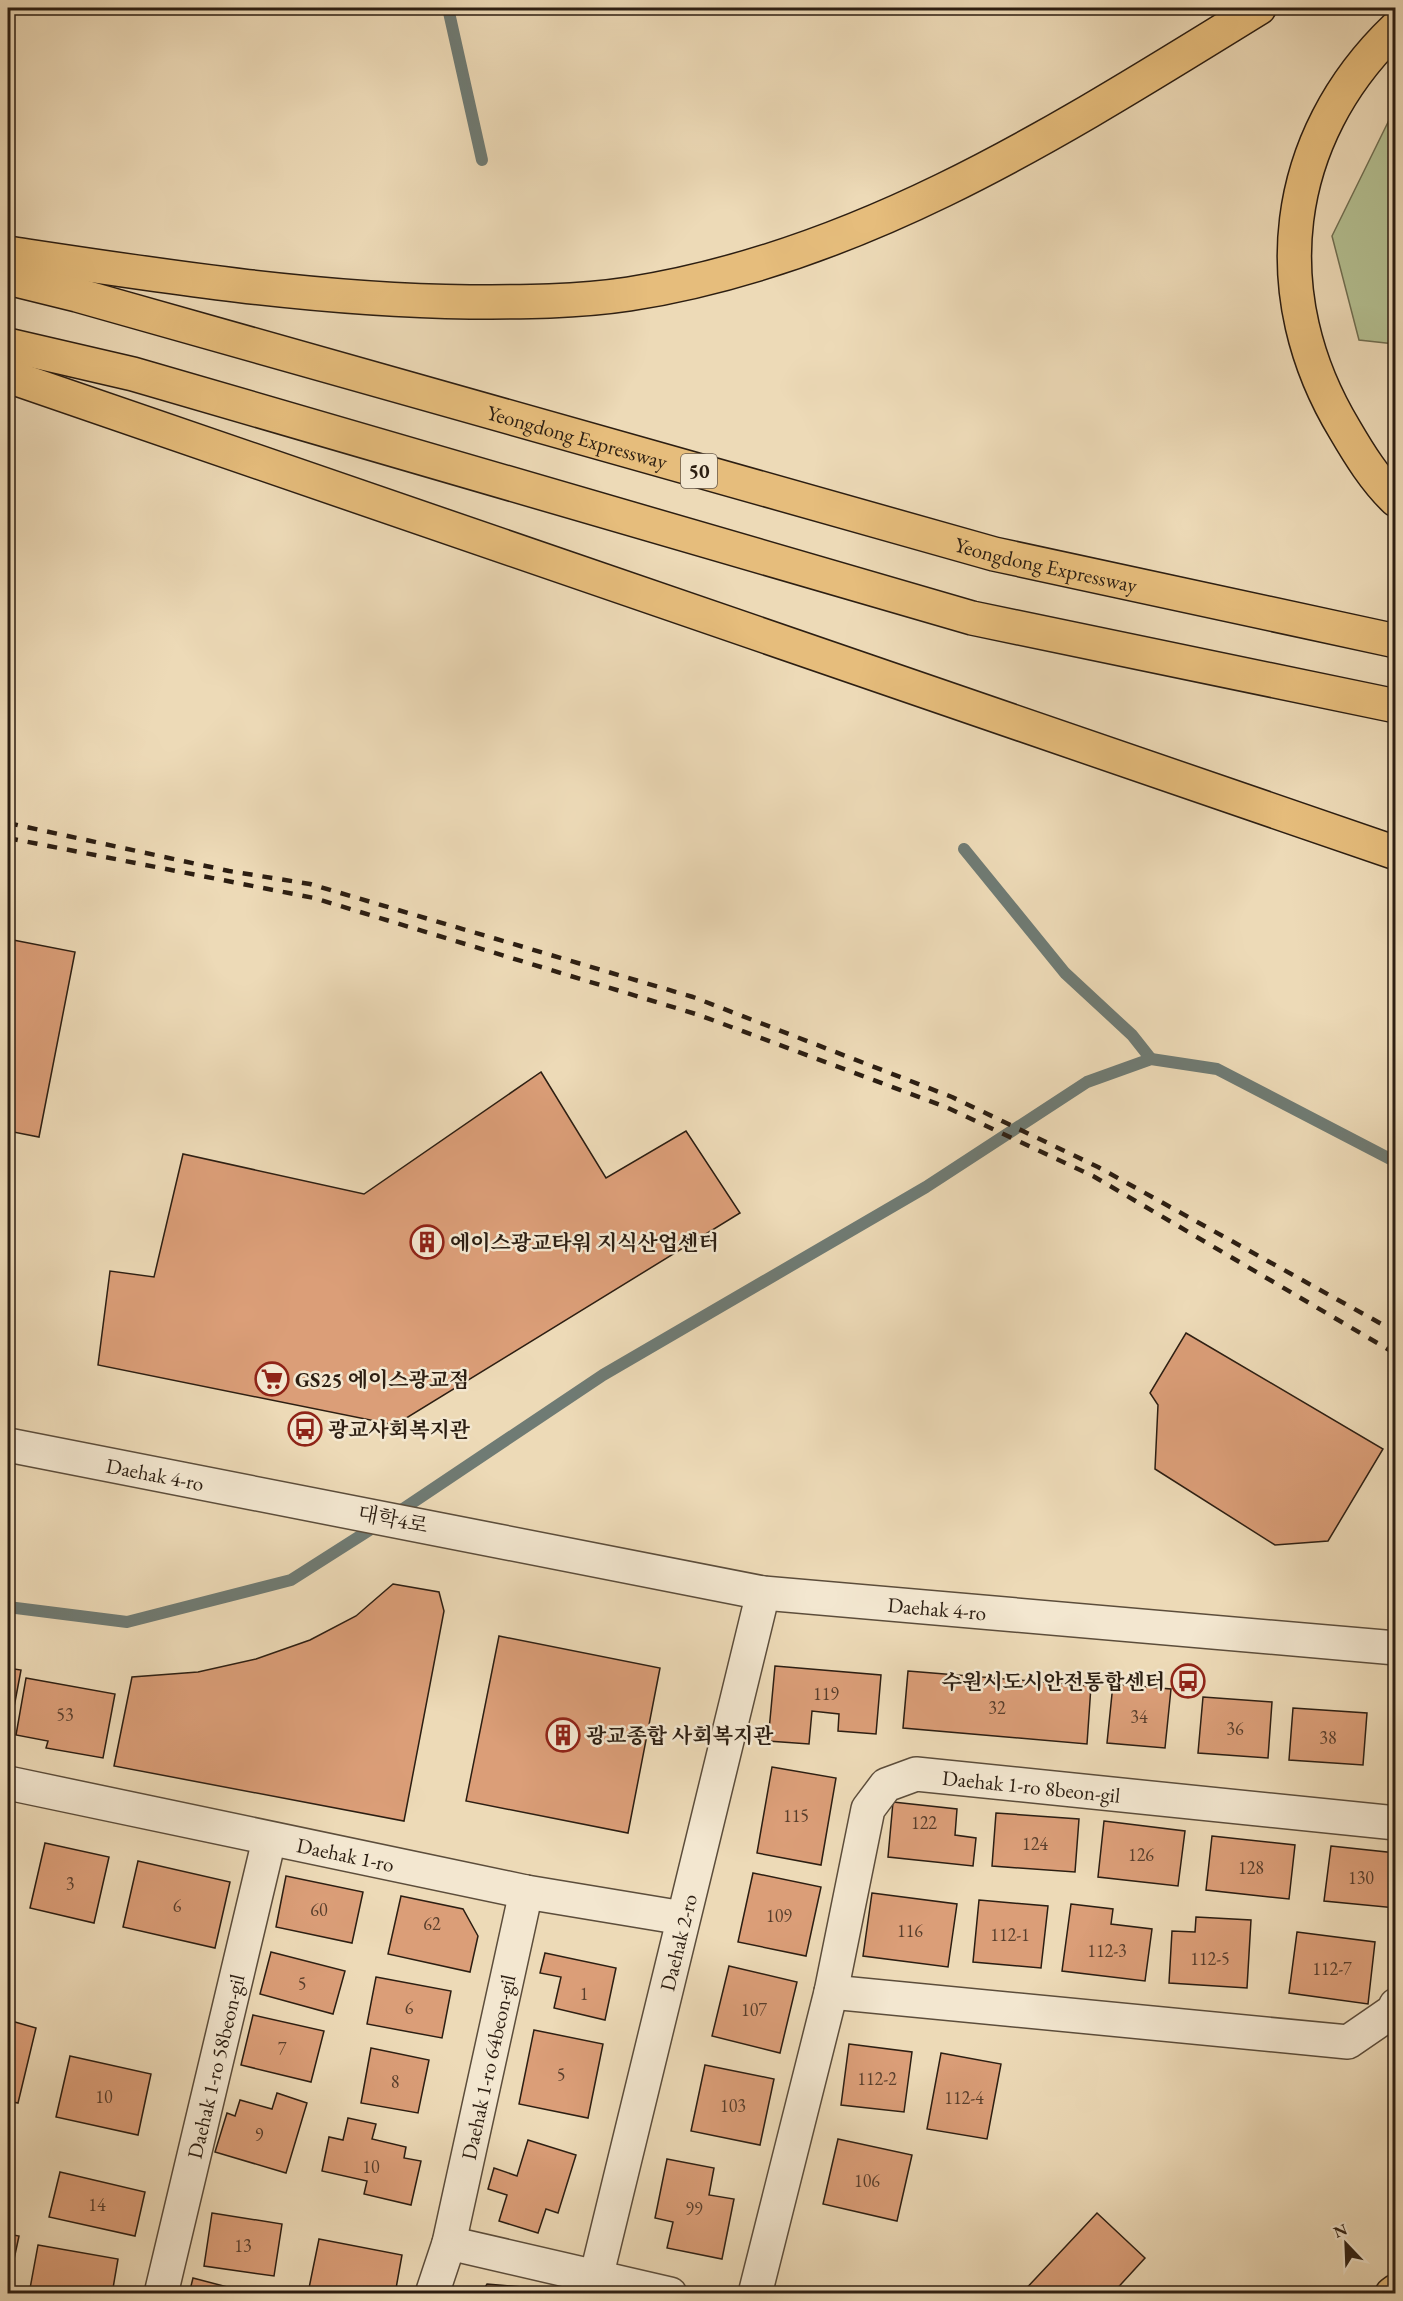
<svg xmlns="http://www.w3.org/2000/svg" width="1403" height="2301" font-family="'EB Garamond','Noto Serif KR',serif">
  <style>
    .green { fill: #b4c092; stroke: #706f52; stroke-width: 1.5 }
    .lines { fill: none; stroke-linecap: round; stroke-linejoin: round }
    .stream { stroke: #6f7b74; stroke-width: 12 }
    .building { fill: #db9e78; stroke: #2c1e12; stroke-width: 1.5 }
    .minor-casing { stroke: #5c4d3b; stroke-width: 36 }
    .highway-casing { stroke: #2c1e12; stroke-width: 36 }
    .minor { stroke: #f3e7d0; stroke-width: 33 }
    .highway { stroke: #e6bd7c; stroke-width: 33 }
    .rail { stroke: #2c1e12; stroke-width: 4.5; stroke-dasharray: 10 10; stroke-linecap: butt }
    .labels { text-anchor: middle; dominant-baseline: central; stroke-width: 5; stroke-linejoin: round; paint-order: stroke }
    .number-label { font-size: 18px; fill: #583e2c }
    .shield { fill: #f3e7d0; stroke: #685a4b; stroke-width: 1.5 }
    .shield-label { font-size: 20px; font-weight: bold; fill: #2c1e12 }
    .street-label { font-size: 21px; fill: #2c1e12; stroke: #f3e7d0 }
    .poi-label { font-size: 21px; font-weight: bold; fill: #2c1e12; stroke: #f3e7d0; text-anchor: start }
  </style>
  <rect width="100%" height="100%" fill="#eddab7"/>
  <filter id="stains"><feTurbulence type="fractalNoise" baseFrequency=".00333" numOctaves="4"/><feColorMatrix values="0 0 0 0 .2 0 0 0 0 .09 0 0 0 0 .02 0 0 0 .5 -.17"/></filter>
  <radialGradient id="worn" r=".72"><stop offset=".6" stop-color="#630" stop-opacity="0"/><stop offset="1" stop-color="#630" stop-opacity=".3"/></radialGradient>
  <!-- green -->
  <path class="green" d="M1395,108L1396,344H1395L1359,340L1332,236Z"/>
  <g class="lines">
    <!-- stream -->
    <g class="stream">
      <path d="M448,8L482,160"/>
      <path d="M964,849L1065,973L1132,1035L1151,1059"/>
      <path d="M394,1515L603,1375L926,1187L1087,1082L1151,1059L1217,1069L1396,1162"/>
      <path d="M8,1607L127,1622L291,1580L379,1524"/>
    </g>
  </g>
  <!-- building -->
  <g class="building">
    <path d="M8,939L75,952L39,1137L8,1131Z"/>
    <path d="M541,1072L606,1178L686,1131L740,1213L395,1425L98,1365L110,1271L154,1277L183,1154L364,1194Z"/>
    <path d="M1186,1333L1383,1449L1328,1541L1275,1545L1155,1469L1158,1405L1150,1393Z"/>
    <path d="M393,1584L439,1592L444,1611L404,1821L114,1766L132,1677L198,1672L256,1659L310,1640L356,1616Z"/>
    <path d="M499,1636L660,1668L628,1833L466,1801Z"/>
    <path d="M775,1666L881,1675L876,1734L838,1731L839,1714L812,1711L809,1744L768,1741Z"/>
    <path d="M8,1668L21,1670L8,1739Z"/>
    <path d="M908,1671L1091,1686L1087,1744L903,1728Z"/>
    <path d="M26,1678L115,1694L103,1758L46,1748L48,1741L16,1735Z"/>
    <path d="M1113,1684L1171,1689L1165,1748L1107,1743Z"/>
    <path d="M1203,1697L1272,1702L1268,1758L1198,1753Z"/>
    <path d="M1293,1708L1367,1713L1363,1765L1289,1760Z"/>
    <path d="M772,1767L836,1778L821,1865L757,1853Z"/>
    <path d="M893,1802L957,1809L955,1835L976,1838L973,1866L888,1857Z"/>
    <path d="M996,1813L1079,1819L1075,1872L992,1866Z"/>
    <path d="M1104,1821L1185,1831L1178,1886L1098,1877Z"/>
    <path d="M1212,1836L1295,1845L1289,1899L1206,1890Z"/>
    <path d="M45,1843L109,1857L94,1923L30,1908Z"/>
    <path d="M1331,1846L1396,1853V1908L1324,1901Z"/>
    <path d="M138,1861L230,1882L215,1948L123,1927Z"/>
    <path d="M753,1873L821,1887L806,1956L738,1942Z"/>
    <path d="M286,1876L363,1892L352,1943L276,1927Z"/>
    <path d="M872,1893L957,1904L948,1967L863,1956Z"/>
    <path d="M401,1896L463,1909L478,1936L470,1972L388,1954Z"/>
    <path d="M979,1900L1048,1906L1041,1968L973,1962Z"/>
    <path d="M1071,1904L1113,1909L1111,1924L1152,1929L1145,1981L1062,1971Z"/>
    <path d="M1196,1917L1251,1920L1247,1988L1169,1983L1172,1931L1195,1932Z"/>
    <path d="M1297,1932L1375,1942L1368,2004L1289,1993Z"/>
    <path d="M271,1952L345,1971L333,2014L260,1994Z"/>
    <path d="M545,1953L616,1968L605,2020L554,2008L561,1977L540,1973Z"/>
    <path d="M729,1966L797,1982L780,2053L712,2036Z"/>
    <path d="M376,1977L451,1991L442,2038L367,2024Z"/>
    <path d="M253,2015L324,2031L311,2082L241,2065Z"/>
    <path d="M8,2020L36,2028L18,2103L8,2101Z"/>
    <path d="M534,2030L603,2044L588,2118L519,2104Z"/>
    <path d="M849,2044L912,2052L904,2112L841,2105Z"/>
    <path d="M371,2048L429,2060L418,2113L361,2103Z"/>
    <path d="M941,2053L1001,2064L987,2139L927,2129Z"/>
    <path d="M70,2056L151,2074L138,2135L56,2117Z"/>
    <path d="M705,2065L774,2079L760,2145L691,2131Z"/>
    <path d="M277,2093L307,2103L286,2173L215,2152L227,2113L235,2116L240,2100L272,2109Z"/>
    <path d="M348,2118L376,2124L372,2139L406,2147L404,2158L421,2161L411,2205L364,2194L367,2181L322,2171L329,2137L343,2140Z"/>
    <path d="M838,2139L912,2155L897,2221L823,2204Z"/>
    <path d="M528,2140L576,2155L558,2213L546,2209L538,2233L499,2221L507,2195L488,2189L494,2168L517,2176Z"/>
    <path d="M667,2159L714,2168L709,2195L734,2199L722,2259L667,2248L673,2222L655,2218Z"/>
    <path d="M60,2172L145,2192L135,2236L49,2217Z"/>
    <path d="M212,2213L282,2224L274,2276L204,2266Z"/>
    <path d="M1097,2213L1145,2258L1112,2294H1021Z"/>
    <path d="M8,2234L19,2236L8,2287Z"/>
    <path d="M319,2239L402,2255L395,2294L308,2293Z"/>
    <path d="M38,2245L118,2259L112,2294H29Z"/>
    <path d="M193,2278L254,2294H189Z"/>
    <path d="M487,2284L533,2288L535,2294H481Z"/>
  </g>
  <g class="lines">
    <!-- minor casing -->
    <g class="minor-casing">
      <g id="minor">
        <path id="s1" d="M8,1445L763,1593L1396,1648"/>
        <path id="s2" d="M8,1783L526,1892L683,1918"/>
        <path d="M831,1992L1348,2042L1393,2011L1396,2005"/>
        <path d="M449,2243L670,2294"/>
        <path id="s3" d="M161,2294L269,1840"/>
        <path id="s4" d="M432,2294L449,2243L526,1892"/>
        <path id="s5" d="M592,2294L763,1593"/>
        <path id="s6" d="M755,2294L831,1992L868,1809L886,1785L916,1774L1396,1823"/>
      </g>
    </g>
    <!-- highway casing -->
    <g class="highway-casing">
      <g id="highway">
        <path d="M1396,28C1281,138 1263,295 1345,430C1359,454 1375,480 1396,500"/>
        <path d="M8,253C161,276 314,300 470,302C523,302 576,302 629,294C864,257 1061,130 1259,8"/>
        <path id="s7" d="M8,278L77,295L994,554L1396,641"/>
        <path d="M8,345L133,374L972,618L1396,706"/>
        <path d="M8,376L1396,853"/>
        <path d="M1392,2294L1396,2291"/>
      </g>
    </g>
    <!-- minor -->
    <use href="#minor" class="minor"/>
    <!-- highway -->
    <use href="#highway" class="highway"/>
    <!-- rail -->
    <g class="rail">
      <path d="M8,823L229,871L310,884L693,997L952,1097L1098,1167L1396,1332"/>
      <path d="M8,838L314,898L699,1015L946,1107L1093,1176L1396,1354"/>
    </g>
  </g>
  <!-- icons -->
  <defs>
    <g id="building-ring" transform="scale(1.725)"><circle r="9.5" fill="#f3e7d0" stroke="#8f2418" stroke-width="1.5"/><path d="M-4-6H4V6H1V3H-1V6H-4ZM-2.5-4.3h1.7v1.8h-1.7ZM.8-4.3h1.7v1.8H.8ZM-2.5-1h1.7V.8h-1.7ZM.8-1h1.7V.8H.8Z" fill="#8f2418"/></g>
    <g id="supermarket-ring" transform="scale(1.725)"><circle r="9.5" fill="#f3e7d0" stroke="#8f2418" stroke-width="1.5"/><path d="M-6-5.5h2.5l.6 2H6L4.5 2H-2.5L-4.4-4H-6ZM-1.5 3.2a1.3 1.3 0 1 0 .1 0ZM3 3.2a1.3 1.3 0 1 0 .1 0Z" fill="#8f2418"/></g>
    <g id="bus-ring" transform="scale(1.725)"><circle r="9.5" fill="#f3e7d0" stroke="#8f2418" stroke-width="1.5"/><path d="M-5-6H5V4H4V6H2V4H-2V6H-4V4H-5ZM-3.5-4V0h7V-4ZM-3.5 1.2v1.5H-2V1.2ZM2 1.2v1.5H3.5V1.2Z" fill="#8f2418"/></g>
  </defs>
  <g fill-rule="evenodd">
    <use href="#building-ring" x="427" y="1242"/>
    <use href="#supermarket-ring" x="272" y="1379"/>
    <use href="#bus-ring" x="305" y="1429"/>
    <use href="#bus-ring" x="1188" y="1681"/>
    <use href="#building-ring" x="563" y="1735"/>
  </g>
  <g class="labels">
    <!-- number labels -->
    <g class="number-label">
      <text x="826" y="1693">119</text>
      <text x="997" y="1707">32</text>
      <text x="65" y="1714">53</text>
      <text x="1139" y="1716">34</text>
      <text x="1235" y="1728">36</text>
      <text x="1328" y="1737">38</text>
      <text x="796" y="1815">115</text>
      <text x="924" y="1822">122</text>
      <text x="1035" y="1843">124</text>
      <text x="1141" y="1854">126</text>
      <text x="1251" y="1867">128</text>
      <text x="1361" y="1877">130</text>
      <text x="70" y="1883">3</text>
      <text x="177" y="1905">6</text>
      <text x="319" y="1909">60</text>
      <text x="779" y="1915">109</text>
      <text x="432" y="1923">62</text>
      <text x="910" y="1930">116</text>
      <text x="1010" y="1934">112-1</text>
      <text x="1107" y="1950">112-3</text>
      <text x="1210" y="1958">112-5</text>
      <text x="1332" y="1968">112-7</text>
      <text x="302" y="1983">5</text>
      <text x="584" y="1993">1</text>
      <text x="409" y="2007">6</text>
      <text x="754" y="2009">107</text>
      <text x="282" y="2048">7</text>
      <text x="561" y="2074">5</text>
      <text x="877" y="2078">112-2</text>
      <text x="395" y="2081">8</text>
      <text x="104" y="2096">10</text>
      <text x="964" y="2097">112-4</text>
      <text x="733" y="2105">103</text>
      <text x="259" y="2134">9</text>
      <text x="371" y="2166">10</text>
      <text x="867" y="2180">106</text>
      <text x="97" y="2204">14</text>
      <text x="694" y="2208">99</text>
      <text x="243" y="2245">13</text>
    </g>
    <!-- shield labels -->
    <rect class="shield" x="681" y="454" width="36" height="34" rx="4.5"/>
    <g class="shield-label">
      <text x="699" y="471">50</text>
    </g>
    <!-- street labels -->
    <g class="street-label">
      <text stroke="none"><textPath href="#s7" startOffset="591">Yeongdong Expressway</textPath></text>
      <text stroke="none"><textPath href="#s7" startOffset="1077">Yeongdong Expressway</textPath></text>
      <text stroke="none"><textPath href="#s1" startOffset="150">Daehak 4-ro</textPath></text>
      <text transform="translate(393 1519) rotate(11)">대학4로</text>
      <text stroke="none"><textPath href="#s1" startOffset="944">Daehak 4-ro</textPath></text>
      <text stroke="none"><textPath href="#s6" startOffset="676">Daehak 1-ro 8beon-gil</textPath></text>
      <text stroke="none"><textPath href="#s2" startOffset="345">Daehak 1-ro</textPath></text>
      <text stroke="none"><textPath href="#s5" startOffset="362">Daehak 2-ro</textPath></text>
      <text stroke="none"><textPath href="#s3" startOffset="234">Daehak 1-ro 58beon-gil</textPath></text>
      <text stroke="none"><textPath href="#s4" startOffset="234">Daehak 1-ro 64beon-gil</textPath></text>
    </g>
    <!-- poi labels -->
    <g class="poi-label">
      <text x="450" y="1242">에이스광교타워 지식산업센터</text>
      <text x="295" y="1379">GS25 에이스광교점</text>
      <text x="328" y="1429">광교사회복지관</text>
      <text x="1165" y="1681" text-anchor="end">수원시도시안전통합센터</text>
      <text x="586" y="1735">광교종합 사회복지관</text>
    </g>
  </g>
  <!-- margin -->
  <rect width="1403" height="2301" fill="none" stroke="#eddab7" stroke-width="30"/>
  <rect x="9" y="9" width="1385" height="2283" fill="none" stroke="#2c1e12" stroke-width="3"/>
  <rect x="15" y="15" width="1373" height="2271" fill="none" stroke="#2c1e12" stroke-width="1.5"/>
  <!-- north arrow -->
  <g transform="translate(1346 2244) rotate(337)" stroke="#f3e7d0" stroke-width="4.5" paint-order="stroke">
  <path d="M0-4.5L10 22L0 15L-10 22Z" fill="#2c1e12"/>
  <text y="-9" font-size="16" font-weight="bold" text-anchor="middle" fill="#2c1e12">N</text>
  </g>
  <rect width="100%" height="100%" filter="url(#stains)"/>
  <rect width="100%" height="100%" fill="url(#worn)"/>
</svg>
